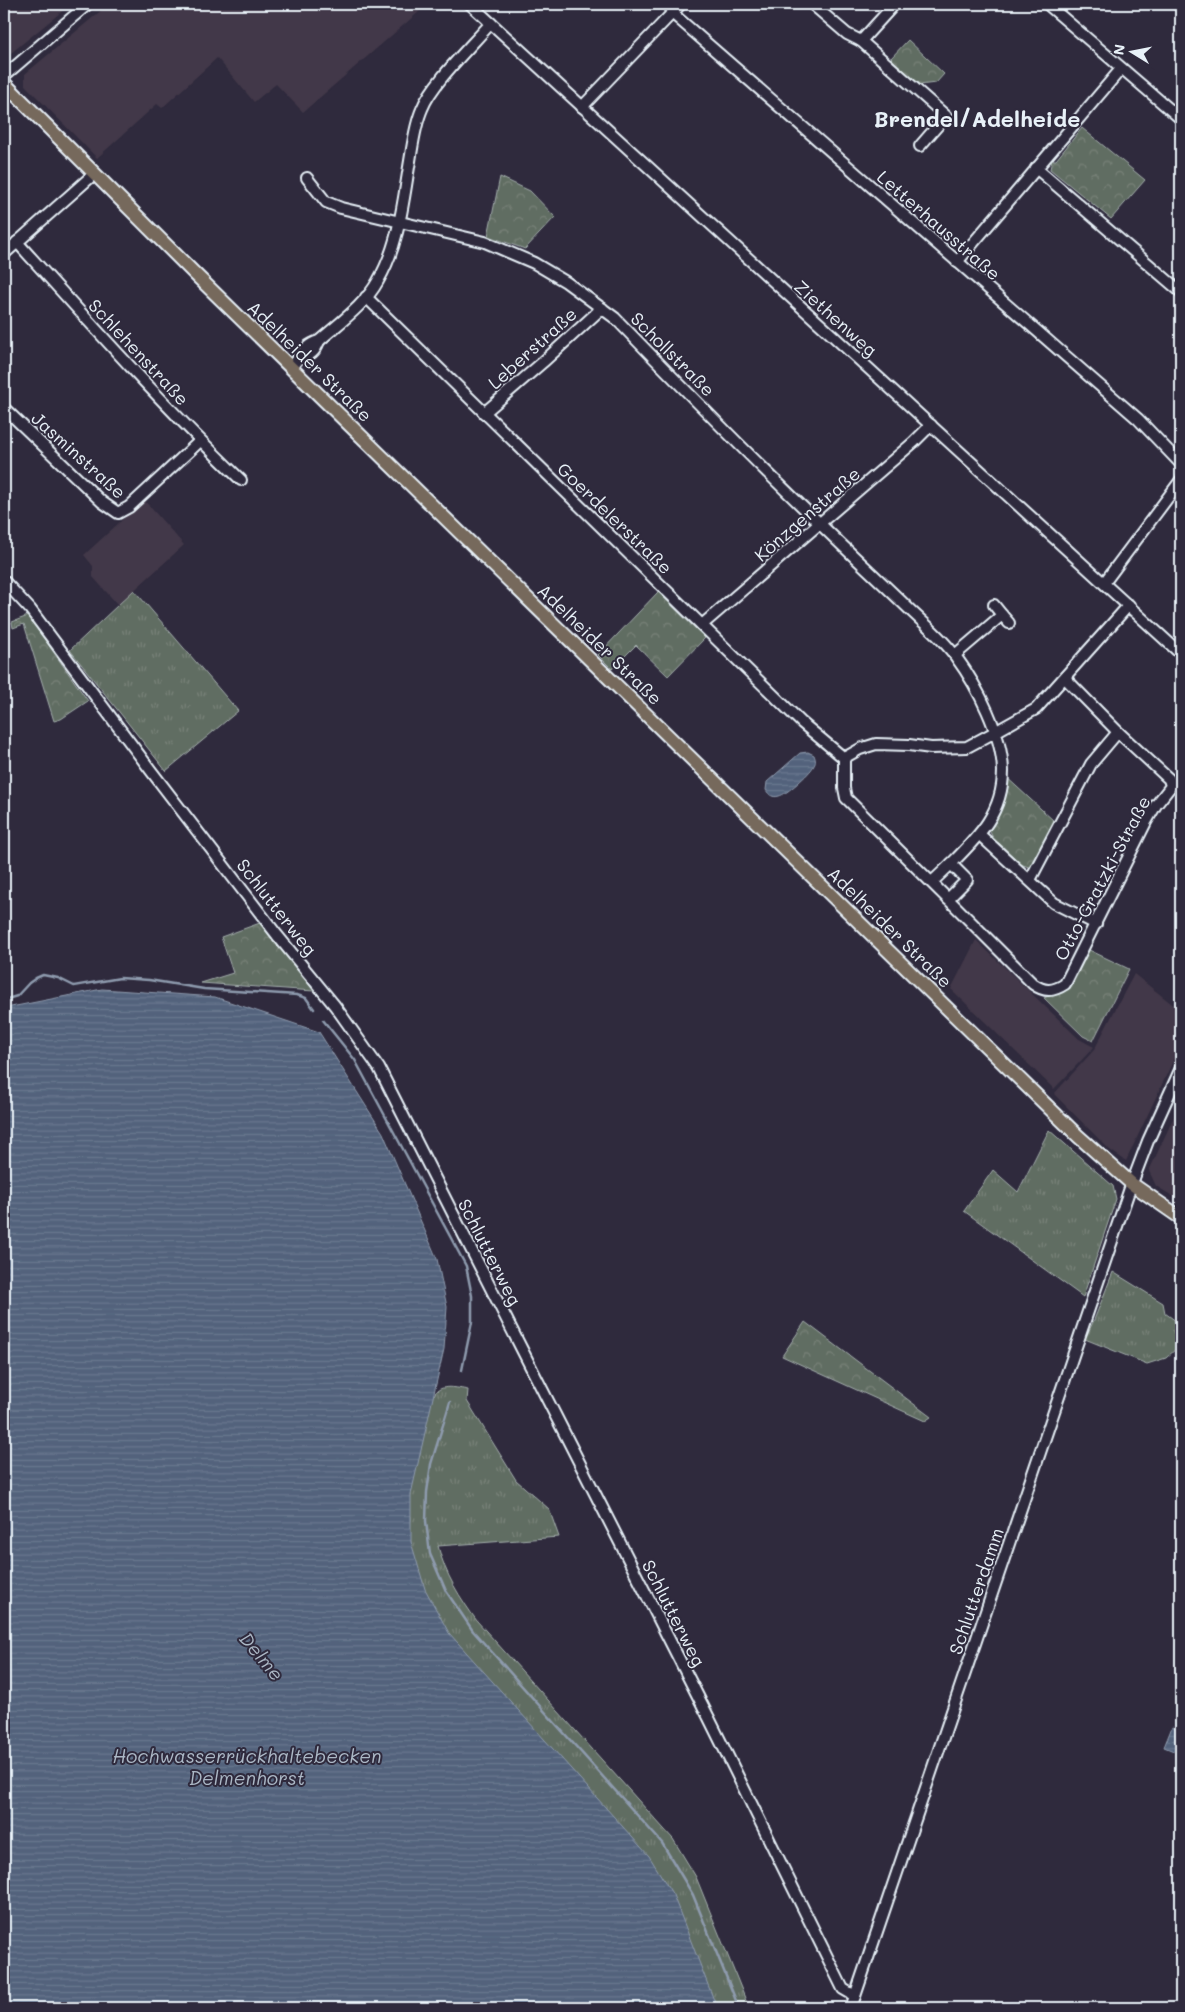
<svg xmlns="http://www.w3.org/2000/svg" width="1185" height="2012" font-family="Mali,sans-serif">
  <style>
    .built { fill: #423848 }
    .grass { fill: url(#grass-tufts); stroke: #a4afad }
    .forest { fill: url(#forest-crowns); stroke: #a4afad }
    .water { fill: url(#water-rules); stroke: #8e9bae }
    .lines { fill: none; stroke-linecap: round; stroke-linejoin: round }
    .stream { stroke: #8e9bae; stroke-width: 2.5 }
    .minor-casing { stroke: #e8f1f8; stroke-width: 14 }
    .major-casing { stroke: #e8f1f8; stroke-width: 16 }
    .minor { stroke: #2f2a3d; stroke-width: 10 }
    .major { stroke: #76695c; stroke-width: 12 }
    .labels { text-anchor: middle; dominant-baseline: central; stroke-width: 4; stroke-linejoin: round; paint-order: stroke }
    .street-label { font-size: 18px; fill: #e8f1f8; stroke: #2f2a3d }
    .water-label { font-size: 19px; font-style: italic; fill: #acb8c6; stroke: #2f2a3d }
    .district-label { font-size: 22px; font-weight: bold; fill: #e8f1f8; stroke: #2f2a3d }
  </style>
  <defs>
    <pattern id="grass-tufts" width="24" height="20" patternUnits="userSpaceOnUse" patternTransform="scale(1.25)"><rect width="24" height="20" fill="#616d62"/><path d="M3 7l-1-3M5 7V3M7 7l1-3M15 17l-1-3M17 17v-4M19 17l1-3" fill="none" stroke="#788279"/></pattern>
    <pattern id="forest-crowns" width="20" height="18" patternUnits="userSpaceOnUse" patternTransform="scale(1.25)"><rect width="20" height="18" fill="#616d62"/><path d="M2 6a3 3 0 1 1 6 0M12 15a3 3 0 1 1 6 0" fill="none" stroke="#788279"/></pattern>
    <pattern id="water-rules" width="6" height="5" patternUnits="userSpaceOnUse" patternTransform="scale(1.25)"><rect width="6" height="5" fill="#52627c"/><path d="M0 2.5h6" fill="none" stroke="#6b798f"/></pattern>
  </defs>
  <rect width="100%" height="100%" fill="#2f2a3d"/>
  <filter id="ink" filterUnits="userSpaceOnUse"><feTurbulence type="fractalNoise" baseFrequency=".02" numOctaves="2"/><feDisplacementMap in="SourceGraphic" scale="10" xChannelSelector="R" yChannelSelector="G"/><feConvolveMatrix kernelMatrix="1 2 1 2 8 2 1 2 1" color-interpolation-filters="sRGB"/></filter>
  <g filter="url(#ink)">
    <!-- built -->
    <g class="built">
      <path d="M4,4H71L11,53L4,46Z"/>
      <path d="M109,4H428L303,112L276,84L254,102L217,58L162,108L157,104L97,158L25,85V74Z"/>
      <path d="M144,500L184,545L118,605L93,577V566L84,555Z"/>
      <path d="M976,940L1079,1039L1094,1047L1054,1089L951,989Z"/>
      <path d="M1134,974L1181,1011V1044L1126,1161L1110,1150L1054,1094L1094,1050Z"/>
      <path d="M1177,1110L1181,1113V1201L1156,1186L1149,1171Z"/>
    </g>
    <!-- grass -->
    <g class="grass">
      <path d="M134,590L238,711L166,771L70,650Z"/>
      <path d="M4,1093L421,1394L434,1395C440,1383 457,1388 468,1390L467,1401L516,1480L549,1509L559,1537L438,1546C445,1574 460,1598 477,1621L673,1839L696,1877L749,2008H602Z"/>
      <path d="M1049,1130L1113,1186L1116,1199L1083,1297L964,1211L993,1170L1018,1192Z"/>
      <path d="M1113,1272L1163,1303L1165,1313L1180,1324L1177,1348L1166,1358L1147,1364L1085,1339L1094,1320Z"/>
    </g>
    <!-- forest -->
    <g class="forest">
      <path d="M908,40L944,74L936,83L919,85L891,58Z"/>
      <path d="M1082,128L1145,180L1111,219L1050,169L1052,160H1056Z"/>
      <path d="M500,177L530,191L555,217L525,249L488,236Z"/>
      <path d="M658,592L705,638L668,676L636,645L612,669L598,655Z"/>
      <path d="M28,616L88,701L61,719L54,721L24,624L13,628L12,622Z"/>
      <path d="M1004,775L1054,821L1051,834L1047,835L1036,856L1037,861L1029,867L1017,863L1016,859L999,843L995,842L989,830Z"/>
      <path d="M260,923L314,991L201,983L233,973L221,937Z"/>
      <path d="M1087,949L1129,969L1093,1041L1083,1036L1044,998L1067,987Z"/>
      <path d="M805,1322L931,1417L925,1421L782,1356Z"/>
    </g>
    <!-- water -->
    <g class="water">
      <path d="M808,752L814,755C816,760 816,763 813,767C810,773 786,795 779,796C773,798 769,795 766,790L767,782L800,753Z"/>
      <path d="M102,989L215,997L319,1032L383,1133L437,1259L447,1307L444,1349L411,1494V1542L425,1589L449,1633L649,1856L673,1895L717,2008H4V1011L11,1007Z"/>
      <path d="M1172,1727L1181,1731V1754L1164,1747Z"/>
    </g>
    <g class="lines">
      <!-- stream -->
      <g class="stream">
        <path d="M4,1000L17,996L29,983L36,978L43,975L58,978L74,986L120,978L149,980L204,989L297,995L306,998L314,1009"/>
        <path d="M323,1020L355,1060L466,1266L472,1296V1322L462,1370"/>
        <path d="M450,1402L431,1464L427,1492L426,1521L430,1554L446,1591L473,1631L662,1843L693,1895L739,2008"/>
      </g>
      <!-- minor casing -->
      <g class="minor-casing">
        <g id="minor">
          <path d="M470,4L1181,654"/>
          <path d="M812,4L847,34L861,41L946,116L920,146"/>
          <path d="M1047,4L1181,119"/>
          <path d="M672,13L1138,419L1181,464"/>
          <path d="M861,41L892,7"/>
          <path d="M4,76L88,4"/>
          <path d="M582,107L681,4"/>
          <path d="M1036,168L1181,292"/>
          <path d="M307,178L326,202L341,208L485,242L534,263L566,282L615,318C679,384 743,450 810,514C841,545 874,575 906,606C922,622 943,638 956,657C978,687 1002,734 1003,771C1003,813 978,837 951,864"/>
          <path d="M17,242C90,323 162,404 241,480"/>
          <path d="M4,254L94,174"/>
          <path d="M957,262L1121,69"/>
          <path d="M366,297L802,723L844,758"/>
          <path d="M300,358C311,355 315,352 319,341"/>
          <path d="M291,367C303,356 302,346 319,341C339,323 365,305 378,281C399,245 403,202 410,161C413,143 415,125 422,109C432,83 472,45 491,23"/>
          <path d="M4,408L102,502L118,513L129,507L200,441"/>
          <path d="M484,413L543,362L602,308"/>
          <path d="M4,581L30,609L152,772L277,935L335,1006L379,1068L709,1718L843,1989L855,1996"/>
          <path d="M1104,583L1181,480"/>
          <path d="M994,605L1002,615"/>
          <path d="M702,625L914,442L931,425"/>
          <path d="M955,655L1002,615L1009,623"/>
          <path d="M980,835L1054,903L1096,924"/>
          <path d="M1030,880L1091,764L1118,732"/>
          <path d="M932,882L951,864L967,880L948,899L846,798L844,788V758L860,749L876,744L909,745L931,748L967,747L995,732L1036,709L1129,605"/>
          <path d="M948,899L1033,984C1044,992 1053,992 1065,984L1146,822L1156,805L1171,786L1169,779L1118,732L1065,678"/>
          <path d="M851,2008L1129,1191L1148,1141L1181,1068"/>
        </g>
      </g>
      <!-- major casing -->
      <g class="major-casing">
        <path id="major" d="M4,83L195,274L1078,1136L1132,1184L1181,1218"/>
      </g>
      <!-- minor -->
      <use href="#minor" class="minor"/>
      <!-- major -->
      <use href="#major" class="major"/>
    </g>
  </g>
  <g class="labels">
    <!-- street labels -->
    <g class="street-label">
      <text transform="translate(939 225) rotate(41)">Letterhausstraße</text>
      <text transform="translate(836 318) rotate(42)">Ziethenweg</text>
      <text transform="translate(532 348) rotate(-42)">Leberstraße</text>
      <text transform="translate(139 352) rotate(47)">Schlehenstraße</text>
      <text transform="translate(673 354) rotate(45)">Schollstraße</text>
      <text transform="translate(310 361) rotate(44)">Adelheider Straße</text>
      <text transform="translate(79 455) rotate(42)">Jasminstraße</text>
      <text transform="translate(807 514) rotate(-41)">Könzgenstraße</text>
      <text transform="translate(615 518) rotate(44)">Goerdelerstraße</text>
      <text transform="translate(600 644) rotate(44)">Adelheider Straße</text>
      <text transform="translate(1102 878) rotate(-62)">Otto-Gratzki-Straße</text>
      <text transform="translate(277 907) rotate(52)">Schlutterweg</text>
      <text transform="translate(890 927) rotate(44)">Adelheider Straße</text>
      <text transform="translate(490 1252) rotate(63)">Schlutterweg</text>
      <text transform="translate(976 1591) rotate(-71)">Schlutterdamm</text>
      <text transform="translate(674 1613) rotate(63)">Schlutterweg</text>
    </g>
    <!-- water labels -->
    <g class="water-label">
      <text transform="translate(262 1656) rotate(50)">Delme</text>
      <text x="247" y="1755">Hochwasserrückhaltebecken<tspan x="247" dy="22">Delmenhorst</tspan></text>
    </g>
    <!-- district labels -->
    <g class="district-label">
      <text x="977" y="118">Brendel/Adelheide</text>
    </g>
  </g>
  <!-- margin -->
  <rect width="1185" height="2012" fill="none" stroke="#2f2a3d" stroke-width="20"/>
  <rect x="10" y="10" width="1165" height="1992" fill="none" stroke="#e8f1f8" stroke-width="2" filter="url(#ink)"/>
  <!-- north arrow -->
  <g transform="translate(1132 52) rotate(280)" stroke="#2f2a3d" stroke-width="4" paint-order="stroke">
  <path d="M0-4L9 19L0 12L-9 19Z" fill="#e8f1f8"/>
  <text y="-8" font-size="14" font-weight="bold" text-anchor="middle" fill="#e8f1f8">N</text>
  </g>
</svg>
